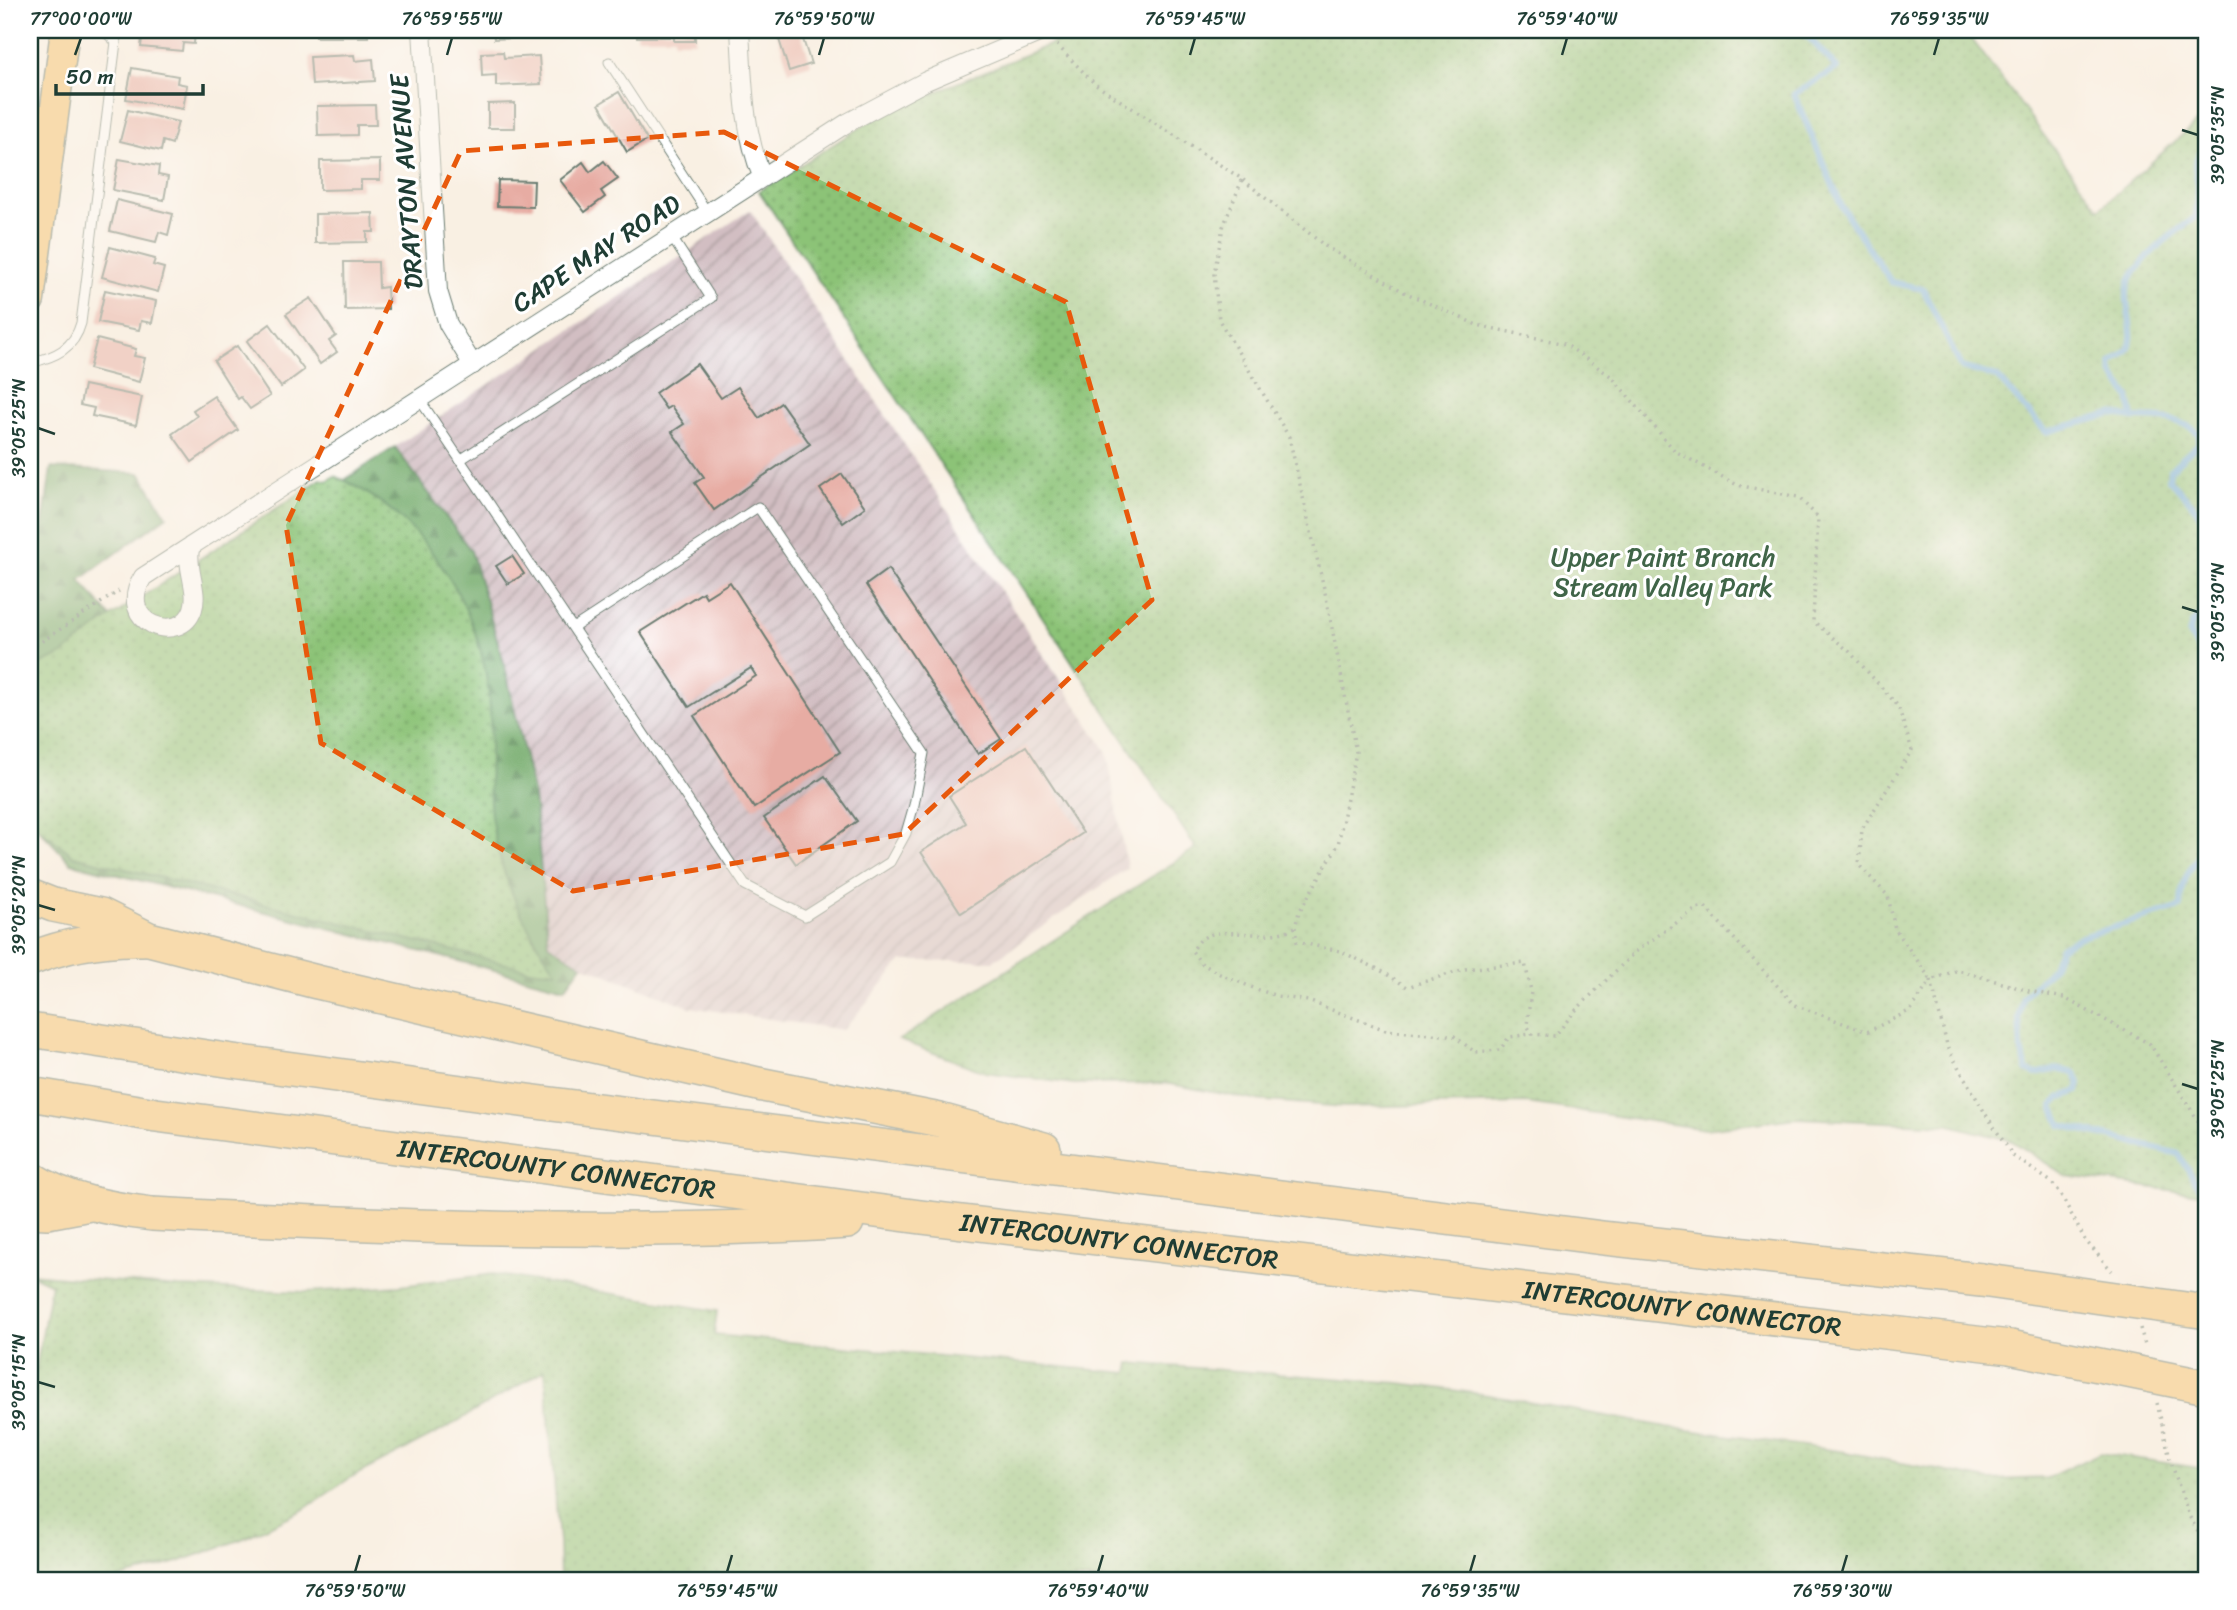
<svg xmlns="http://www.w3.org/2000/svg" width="2237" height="1610" font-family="Sriracha,sans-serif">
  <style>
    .industrial { fill: url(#industrial-furrows) }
    .forest { fill: url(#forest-firs); stroke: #48734e; stroke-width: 2 }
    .park { fill: url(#park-dots); stroke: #568056; stroke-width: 2 }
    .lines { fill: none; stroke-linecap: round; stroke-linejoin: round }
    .stream { stroke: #67aadc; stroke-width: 6 }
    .building { fill: #e7aca3 }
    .service-casing { stroke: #6b7c71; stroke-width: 11 }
    .minor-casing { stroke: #6b7c71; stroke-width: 20 }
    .primary-casing { stroke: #6b7c71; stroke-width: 31 }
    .motorway-casing { stroke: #6b7c71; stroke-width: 36 }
    .path { stroke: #6b7c71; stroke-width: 3.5; stroke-dasharray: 2 5; stroke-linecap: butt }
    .service { stroke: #fff; stroke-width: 9 }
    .minor { stroke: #fff; stroke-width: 18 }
    .primary { stroke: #f6c16b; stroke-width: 28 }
    .motorway { stroke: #f6c16b; stroke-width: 33 }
    .motorway-bridge-casing { stroke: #6b7c71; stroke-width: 36; stroke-linecap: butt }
    .motorway-bridge { stroke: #f6c16b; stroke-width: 33 }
    .marked { fill: none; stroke: #e8590c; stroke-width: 5; stroke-dasharray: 14 9; stroke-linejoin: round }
    .ticks { fill: none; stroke: #1f3d34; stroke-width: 2.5 }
    .labels { text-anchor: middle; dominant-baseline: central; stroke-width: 6; stroke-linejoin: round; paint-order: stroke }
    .street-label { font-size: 26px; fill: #1f3d34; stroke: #fff }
    .park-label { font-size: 26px; fill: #406548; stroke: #fff }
    .neatline { fill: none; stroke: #1f3d34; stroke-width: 2.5 }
    .ticks-label { font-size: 18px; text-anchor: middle; fill: #1f3d34 }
  </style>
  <defs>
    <pattern id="industrial-furrows" width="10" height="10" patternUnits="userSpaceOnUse" patternTransform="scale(1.75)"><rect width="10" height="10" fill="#d2bec2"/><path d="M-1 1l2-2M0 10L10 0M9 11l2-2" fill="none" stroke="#aa9c9e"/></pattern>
    <pattern id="forest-firs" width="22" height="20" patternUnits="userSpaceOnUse" patternTransform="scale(1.75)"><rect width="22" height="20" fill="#71a968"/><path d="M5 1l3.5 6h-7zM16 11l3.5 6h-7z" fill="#5c8b56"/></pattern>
    <pattern id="park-dots" width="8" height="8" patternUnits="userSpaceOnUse" patternTransform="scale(1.75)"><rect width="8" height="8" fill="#8cc377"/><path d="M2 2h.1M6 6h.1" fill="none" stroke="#72a062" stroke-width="1.8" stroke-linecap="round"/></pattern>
  </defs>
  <rect width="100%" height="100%" fill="#fff"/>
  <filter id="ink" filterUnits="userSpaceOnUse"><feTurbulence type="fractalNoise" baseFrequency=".0143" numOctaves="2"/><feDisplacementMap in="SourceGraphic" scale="14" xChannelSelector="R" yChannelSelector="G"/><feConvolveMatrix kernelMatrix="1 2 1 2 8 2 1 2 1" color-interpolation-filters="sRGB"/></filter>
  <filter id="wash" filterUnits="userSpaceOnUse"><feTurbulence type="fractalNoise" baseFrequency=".00686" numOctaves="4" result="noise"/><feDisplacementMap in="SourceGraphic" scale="28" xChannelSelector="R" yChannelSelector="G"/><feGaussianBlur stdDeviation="1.57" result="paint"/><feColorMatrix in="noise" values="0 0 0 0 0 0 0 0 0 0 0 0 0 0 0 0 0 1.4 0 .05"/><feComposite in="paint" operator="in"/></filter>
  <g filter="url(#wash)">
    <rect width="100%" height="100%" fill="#f9f0e3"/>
    <!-- industrial -->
    <path class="industrial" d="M750,210L1107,752L1127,868L993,961H902L843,1030L690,1007L582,965L548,944L534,797L471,551L395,447Z"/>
    <!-- forest -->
    <path class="forest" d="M395,447L471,551L504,663L534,797L548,944L582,965L565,988L71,863L32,822L30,811V618L51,468L140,473L167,516L80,580L143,656L271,528Z"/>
    <!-- park -->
    <g class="park">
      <path d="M1085,30H1965L2099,209L2207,113V1195L2066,1176L2012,1141L1950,1125L1797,1118L1705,1129L1526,1103L1344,1107L1254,1100L1165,1083L1074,1084L985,1072L899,1040L1196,848L759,191L882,114Z"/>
      <path d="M335,476C426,516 484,610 490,708C492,744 487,779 491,815C499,872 522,925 556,971L531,970L74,856L33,824L30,816V670L63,654L108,619L321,479L327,481Z"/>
      <path d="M30,1274L179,1287L307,1292L399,1286L493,1274L717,1311L714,1335L1128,1373L1130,1363L1400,1383L1489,1395L1667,1427L1846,1452L1989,1480L2047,1478L2100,1453L2207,1469V1580H560L559,1542L545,1370L439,1432L350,1478L303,1510L242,1539L178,1562L114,1580H30V1403L51,1284Z"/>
    </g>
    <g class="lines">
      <!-- stream -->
      <g class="stream">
        <path d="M1802,30L1837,68L1794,94L1842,207L1891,282L1923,289L1961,367L1997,377L2046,432L2112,414L2133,418"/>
        <path d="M2207,146C2188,165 2197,165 2198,188C2198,197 2197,207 2196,217C2172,234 2145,254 2130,280C2120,300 2138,334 2128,349C2124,355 2116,359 2111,363L2112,373L2129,397L2133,418C2157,419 2181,416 2199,434V443L2170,470L2169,480C2202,513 2205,514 2207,562"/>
        <path d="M2207,608L2192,624L2189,634L2200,652L2207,654"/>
        <path d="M2207,840C2194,870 2182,869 2181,907L2078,938L2060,948L2053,967L2023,997L2019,1018L2021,1049L2027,1070L2036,1074L2056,1069L2075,1073L2080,1083L2078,1091L2059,1098L2053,1106L2061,1125L2179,1154L2203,1195L2207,1197"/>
      </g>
    </g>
    <g id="blocks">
      <!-- building -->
      <g class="building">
        <path d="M143,30H195L194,44L183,43L182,51L141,47Z"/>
        <rect x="316" y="30" width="52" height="7"/>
        <path d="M493,30H537V37L494,39Z"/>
        <path d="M637,30H695V41H674V37H637Z"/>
        <path d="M776,30H800L811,64L789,71Z"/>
        <path d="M503,52L504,58L539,56L541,84L496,86V75L482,76L481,53Z"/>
        <path d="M354,55L355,61L373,59L375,81L312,85L310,57Z"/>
        <path d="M132,68L178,76L177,83L187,85L183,109L126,99Z"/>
        <path d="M619,92L647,140L627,152L599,104Z"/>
        <path d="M515,103V128H488V104Z"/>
        <path d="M375,105L376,125H357V135L318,136L317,106Z"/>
        <path d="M128,110L178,122L172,144L163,141L161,151L120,141Z"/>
        <path d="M119,159L159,166L158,175L168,177L164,200L113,190Z"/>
        <path d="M380,160V180H361V189L320,190V161Z"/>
        <path d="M604,161L618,179L601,191L605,197L585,212L560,180L583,162L590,172Z"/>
        <path d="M498,180L534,181L533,207L497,206Z"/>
        <path d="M117,200L173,214L168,235L159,232L156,242L110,231Z"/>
        <path d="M373,213L374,232H367V242L315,243V214Z"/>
        <path d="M110,247L155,259L153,265L164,268L158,292L102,277Z"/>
        <path d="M344,262H378L379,288L387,287L388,309L345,310Z"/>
        <path d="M105,290L156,301L152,323L141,321L139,330L98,322Z"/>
        <path d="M311,298L336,336L329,341L337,352L320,364L286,314Z"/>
        <path d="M270,324L304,370L281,387L247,341Z"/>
        <path d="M97,339L136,349L134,356L145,358L139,382L89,369Z"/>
        <path d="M237,346L270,396L250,409L241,397L238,399L214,361Z"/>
        <path d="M697,364L721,398L738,387L759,418L781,403L810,444L714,510L695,483L704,477L672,432L684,424L671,406L666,409L655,393Z"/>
        <path d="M84,385L142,397L136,425L92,416L94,408L80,405Z"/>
        <path d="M214,396L238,430L192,462L172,434L197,416L193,410Z"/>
        <path d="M842,474L865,507L843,523L820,489Z"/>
        <path d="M512,556L524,574L508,584L496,566Z"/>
        <path d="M888,569L1001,739L978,754L866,585Z"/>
        <path d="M730,582L840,752L754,808L694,716L756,676L751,668L689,707L640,632L703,592L706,597Z"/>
        <path d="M1026,746L1083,833L961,913L921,852L966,823L949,796Z"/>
        <path d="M825,776L857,821L796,864L764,818Z"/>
      </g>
    </g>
  </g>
  <g filter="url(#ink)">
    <use href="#blocks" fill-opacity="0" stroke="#6b7c71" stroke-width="2"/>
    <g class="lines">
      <!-- service casing -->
      <g class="service-casing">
        <g id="service">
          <path d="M609,62L707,212"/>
          <path d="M30,363C55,357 74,349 81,323L116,42L103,30"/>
          <path d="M420,400L745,885L805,916L890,862L906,833L914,805L924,753L758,507L573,628"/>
          <path d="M460,460L711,298L671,236"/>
        </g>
      </g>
      <!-- minor casing -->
      <g class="minor-casing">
        <g id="minor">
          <path d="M422,30L438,291L448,324L473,365"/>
          <path d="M740,30C743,79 743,130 762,176"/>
          <path d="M190,549C186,570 199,590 193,609C181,646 114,624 143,577L847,123L926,81L1046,30"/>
        </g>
      </g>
      <!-- primary casing -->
      <g class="primary-casing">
        <path id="primary" d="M30,300L65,30"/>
      </g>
      <!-- motorway casing -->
      <g class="motorway-casing">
        <g id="motorway">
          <path d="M30,896L53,905L101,915L149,939L317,982L758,1084L940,1120L1044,1149"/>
          <path d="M30,959C67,944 103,938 143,939"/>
          <path d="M30,1030L233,1061L528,1101L1603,1238L1981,1280"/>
          <path id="s1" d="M30,1094L156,1115L921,1217L2010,1347"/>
          <path d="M30,1178C66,1201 111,1209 152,1214C383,1226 616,1237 847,1222"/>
          <path d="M30,1211L47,1212L90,1204"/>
        </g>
      </g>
      <!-- path -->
      <g class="path">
        <path d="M1057,45L1096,85L1242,179L1325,246L1404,292L1477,325L1565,344L1612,377L1675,451L1737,485L1798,497L1818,517L1813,621L1850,652L1898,706L1912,750L1862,829L1859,865L1888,896L1895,929L1931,980L1958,970L2029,991L2064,998L2150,1044L2207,1135"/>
        <path d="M1242,180L1223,227L1214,274L1219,320L1289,437L1326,597L1356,752L1338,845L1299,912L1295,927L1297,942L1340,951L1380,970L1407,987L1465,969L1525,963L1531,991L1527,1025L1532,1034L1555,1036L1574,1012L1636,951L1696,909L1705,907L1795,1005L1867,1032L1911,1010L1931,980"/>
        <path d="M30,649L119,591"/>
        <path d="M1295,927C1267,944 1225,924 1203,938C1199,940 1195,947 1192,951L1201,963L1220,974L1256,989L1277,996L1308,1001L1386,1030L1454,1036L1475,1052L1500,1050L1509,1037L1532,1034"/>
        <path d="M1931,980L1948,1049L1985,1113L2013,1156L2050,1181L2059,1191L2085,1240L2112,1271"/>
        <path d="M2140,1328L2146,1348"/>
        <path d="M2157,1403L2170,1459L2189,1516L2207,1546"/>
      </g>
      <!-- service -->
      <use href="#service" class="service"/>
      <!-- minor -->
      <use href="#minor" class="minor"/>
      <!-- primary -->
      <use href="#primary" class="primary"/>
      <!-- motorway -->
      <use href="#motorway" class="motorway"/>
      <!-- motorway-bridge casing -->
      <g class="motorway-bridge-casing">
        <g id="motorway-bridge">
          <path d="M1981,1280L2207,1312"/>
          <path d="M2010,1347L2207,1387"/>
        </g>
      </g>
      <!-- motorway-bridge -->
      <use href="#motorway-bridge" class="motorway-bridge"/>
    </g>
  </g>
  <!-- marked area -->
  <path d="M0 0H2237V1610H0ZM724,132L1066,302L1152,600L904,834L573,891L321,743L286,525L461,151Z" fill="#f9f0e3" fill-opacity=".55" fill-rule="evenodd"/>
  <path class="marked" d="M724,132L1066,302L1152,600L904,834L573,891L321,743L286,525L461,151Z"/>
  <!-- ticks -->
  <path class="ticks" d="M75,55L81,38M447,55L452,38M819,55L824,38M1190,55L1195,38M1562,55L1567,38M1934,55L1939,38M2182,130L2198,135M38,428L55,434M2182,607L2198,612M38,905L55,910M2182,1084L2198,1089M38,1382L55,1387M355,1572L360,1555M727,1572L732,1555M1098,1572L1103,1555M1470,1572L1475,1555M1842,1572L1847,1555"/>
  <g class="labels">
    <!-- street labels -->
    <g class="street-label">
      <text transform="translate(406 182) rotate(-94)">DRAYTON AVENUE</text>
      <text transform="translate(596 253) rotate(-33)">CAPE MAY ROAD</text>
      <text stroke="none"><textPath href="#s1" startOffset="532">INTERCOUNTY CONNECTOR</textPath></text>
      <text stroke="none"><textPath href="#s1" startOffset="1099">INTERCOUNTY CONNECTOR</textPath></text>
      <text stroke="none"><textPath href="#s1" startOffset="1666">INTERCOUNTY CONNECTOR</textPath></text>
    </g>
    <!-- park labels -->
    <g class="park-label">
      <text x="1663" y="557">Upper Paint Branch<tspan x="1663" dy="30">Stream Valley Park</tspan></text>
    </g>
  </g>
  <!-- margin -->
  <rect width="2237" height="1610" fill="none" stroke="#fff" stroke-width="77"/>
  <!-- scale -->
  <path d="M56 84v10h147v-10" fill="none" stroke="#1f3d34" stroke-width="3.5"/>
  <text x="66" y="84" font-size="21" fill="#1f3d34" stroke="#ffffff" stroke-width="5" paint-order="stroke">50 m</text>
  <rect x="38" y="38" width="2160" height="1534" class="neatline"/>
  <g class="ticks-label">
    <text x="81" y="25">77°00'00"W</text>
    <text x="452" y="25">76°59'55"W</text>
    <text x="824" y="25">76°59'50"W</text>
    <text x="1195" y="25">76°59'45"W</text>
    <text x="1567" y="25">76°59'40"W</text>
    <text x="1939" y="25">76°59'35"W</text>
    <text transform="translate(2218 135) rotate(-90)" y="6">39°05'35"N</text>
    <text transform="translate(19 428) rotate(-90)" y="6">39°05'25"N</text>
    <text transform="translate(2218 612) rotate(-90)" y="6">39°05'30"N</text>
    <text transform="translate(19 905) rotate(-90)" y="6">39°05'20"N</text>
    <text transform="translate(2218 1089) rotate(-90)" y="6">39°05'25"N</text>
    <text transform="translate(19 1382) rotate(-90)" y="6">39°05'15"N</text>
    <text x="355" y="1597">76°59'50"W</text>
    <text x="727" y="1597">76°59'45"W</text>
    <text x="1098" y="1597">76°59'40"W</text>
    <text x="1470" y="1597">76°59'35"W</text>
    <text x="1842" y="1597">76°59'30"W</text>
  </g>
</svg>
